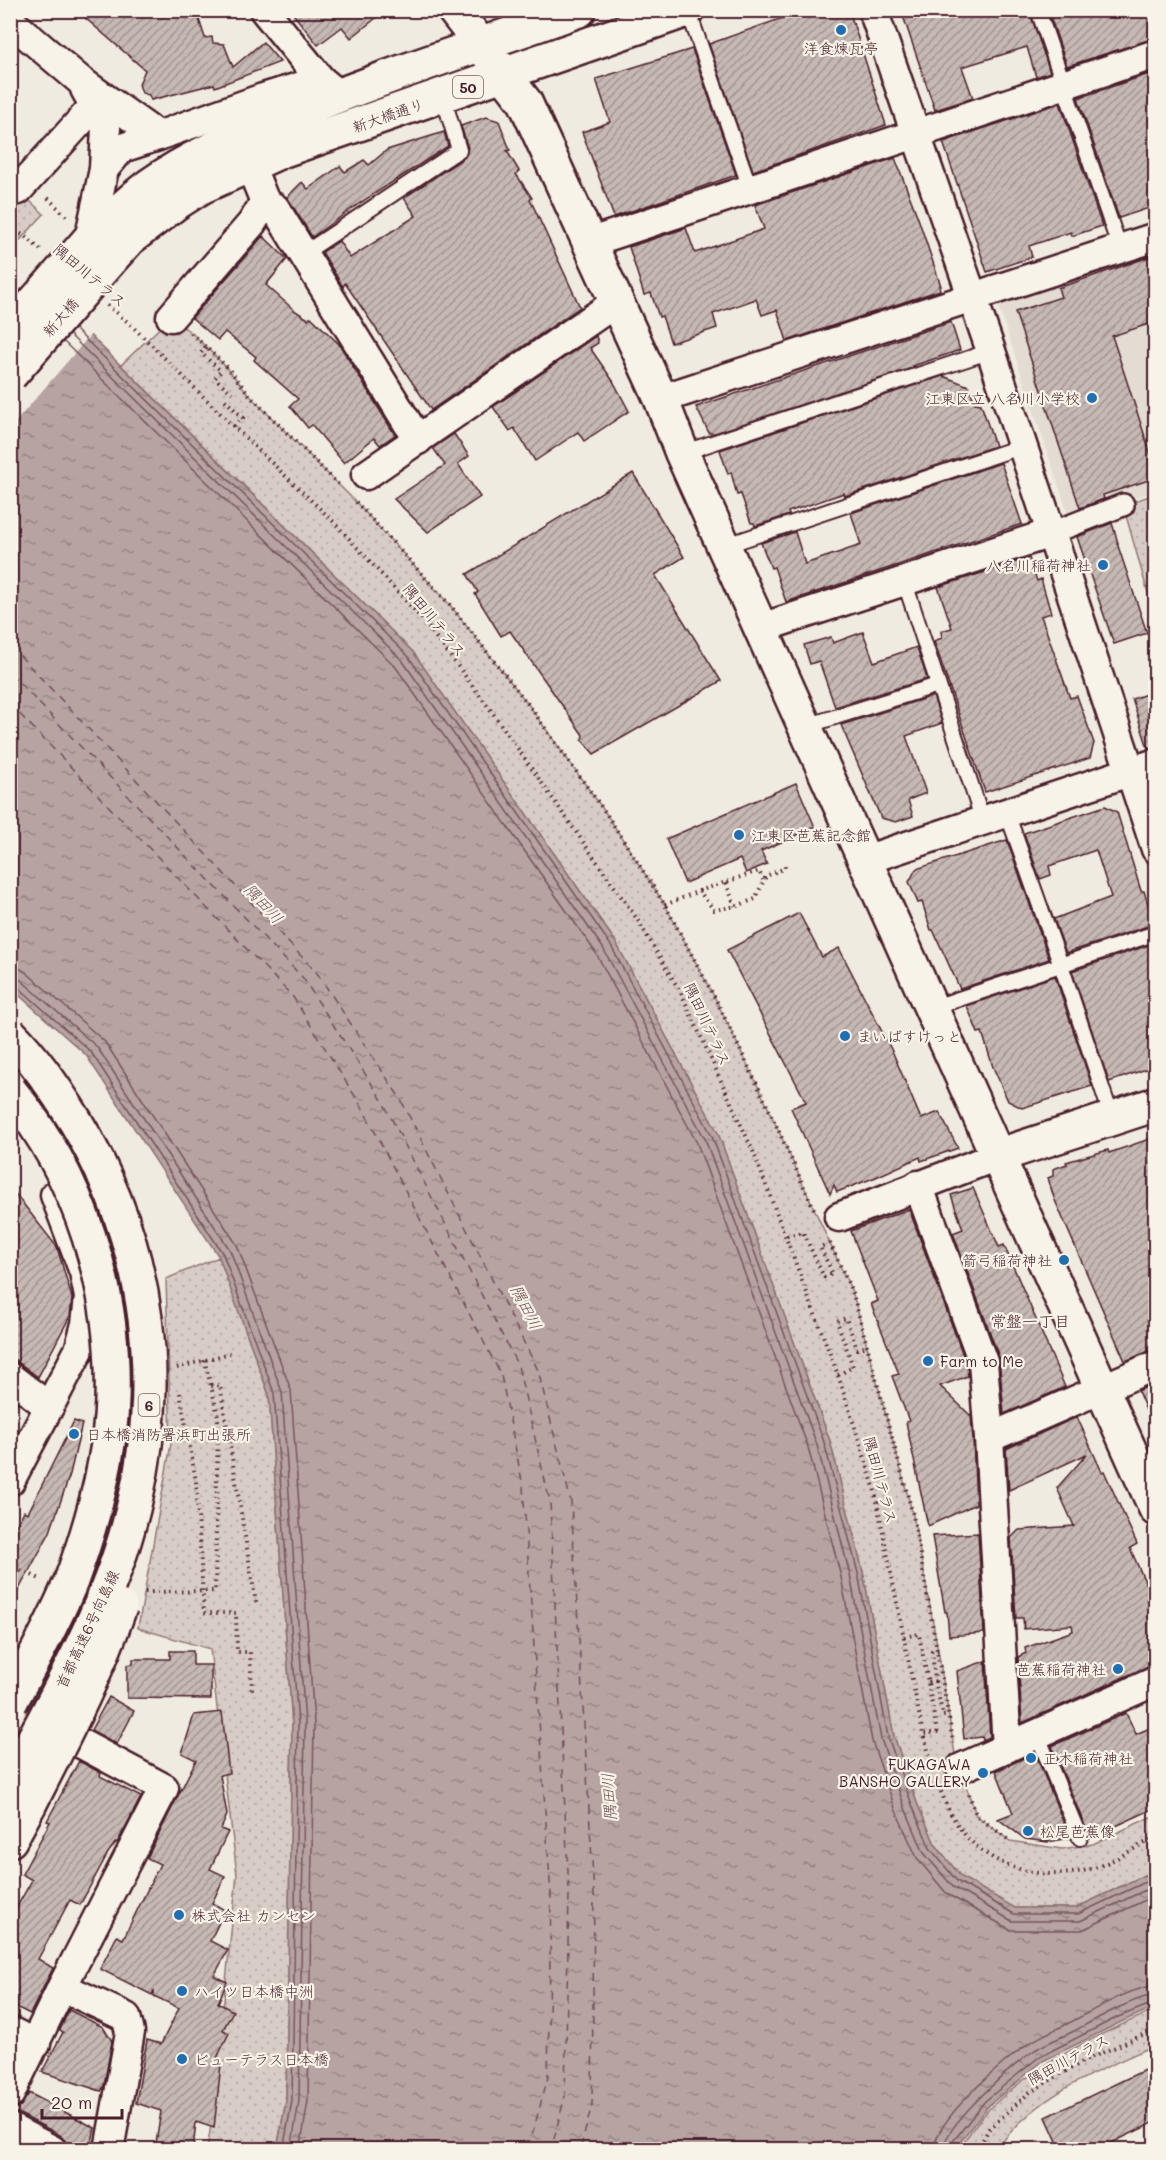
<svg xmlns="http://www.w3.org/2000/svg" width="1166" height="2160" font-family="Mali,'Klee One',sans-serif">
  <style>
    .built { fill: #e3dcd2 }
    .park { fill: url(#park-dots); stroke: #917678; stroke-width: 1.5 }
    .water { fill: url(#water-ripples); stroke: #8b6f72; stroke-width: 1.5 }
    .pier { fill: #f0ebe0 }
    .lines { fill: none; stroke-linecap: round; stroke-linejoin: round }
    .shore { stroke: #76545b; stroke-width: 1.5 }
    .ferry { stroke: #704e55; stroke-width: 1.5; stroke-dasharray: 8 6; stroke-linecap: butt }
    .building { fill: url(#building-hatch); stroke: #4a1f2b; stroke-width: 1.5 }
    .service-casing { stroke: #4a1f2b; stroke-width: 18 }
    .pedestrian-casing { stroke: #4a1f2b; stroke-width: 26 }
    .minor-casing { stroke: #4a1f2b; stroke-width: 33 }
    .tertiary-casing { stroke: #4a1f2b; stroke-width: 38 }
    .primary-casing { stroke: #4a1f2b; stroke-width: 38 }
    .motorway-casing { stroke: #4a1f2b; stroke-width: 38 }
    .path { stroke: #4a1f2b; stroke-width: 4; stroke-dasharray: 1.5 4.5; stroke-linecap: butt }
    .service { stroke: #f7f3e8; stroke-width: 14 }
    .pedestrian { stroke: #f7f3e8; stroke-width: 21 }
    .minor { stroke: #f7f3e8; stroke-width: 28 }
    .tertiary { stroke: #f7f3e8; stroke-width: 33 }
    .primary { stroke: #f7f3e8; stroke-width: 33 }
    .motorway { stroke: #f7f3e8; stroke-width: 33 }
    .primary-bridge-casing { stroke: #4a1f2b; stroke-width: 38; stroke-linecap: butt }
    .motorway-bridge-casing { stroke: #4a1f2b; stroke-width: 38; stroke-linecap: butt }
    .primary-bridge { stroke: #f7f3e8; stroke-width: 33 }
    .motorway-bridge { stroke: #f7f3e8; stroke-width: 33 }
    .poi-dot { fill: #1f6fb2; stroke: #f7f3e8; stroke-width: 2 }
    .labels { text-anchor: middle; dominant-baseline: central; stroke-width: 4.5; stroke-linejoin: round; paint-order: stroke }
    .shield { fill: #f7f3e8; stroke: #7e5f64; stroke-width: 1.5 }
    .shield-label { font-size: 14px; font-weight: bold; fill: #4a1f2b }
    .poi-label { font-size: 15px; fill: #4a1f2b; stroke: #f7f3e8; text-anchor: start }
    .street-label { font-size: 15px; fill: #4a1f2b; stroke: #f7f3e8 }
    .water-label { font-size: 16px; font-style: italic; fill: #704e55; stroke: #f7f3e8 }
    .neighbourhood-label { font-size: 16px; fill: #4a1f2b; stroke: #f7f3e8 }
  </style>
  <defs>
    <pattern id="park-dots" width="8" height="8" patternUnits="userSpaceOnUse" patternTransform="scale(1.5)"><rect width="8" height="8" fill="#d8cdc6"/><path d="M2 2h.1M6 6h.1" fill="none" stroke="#bbb0aa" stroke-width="1.8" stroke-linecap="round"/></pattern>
    <pattern id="water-ripples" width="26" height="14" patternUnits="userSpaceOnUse" patternTransform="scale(1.5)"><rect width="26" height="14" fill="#b7a4a2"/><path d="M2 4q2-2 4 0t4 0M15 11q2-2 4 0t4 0" fill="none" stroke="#978584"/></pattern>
    <pattern id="building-hatch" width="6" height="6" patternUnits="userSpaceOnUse" patternTransform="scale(1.5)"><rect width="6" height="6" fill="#c6b8b3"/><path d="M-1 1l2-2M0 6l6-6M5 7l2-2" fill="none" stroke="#a39592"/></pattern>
  </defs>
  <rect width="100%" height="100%" fill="#f0ebe0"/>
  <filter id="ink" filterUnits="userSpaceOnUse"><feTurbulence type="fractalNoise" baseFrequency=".0167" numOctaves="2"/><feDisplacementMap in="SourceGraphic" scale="12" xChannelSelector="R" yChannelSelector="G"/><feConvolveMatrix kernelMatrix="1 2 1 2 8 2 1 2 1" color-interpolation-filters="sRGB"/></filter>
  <g filter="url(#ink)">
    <!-- built -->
    <path class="built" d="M1155,253V491L1070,520L998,305Z"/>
    <!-- park -->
    <g class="park">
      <path d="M18,190L44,214L11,250V193Z"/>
      <path d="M171,317L194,335L226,367L253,399L354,500L450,605L528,704L605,812L665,905L716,1000L766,1103L853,1294L913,1515L938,1650L955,1754L976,1815L1010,1841L1062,1849L1093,1844L1155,1815V1870L1076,1908H1014L961,1877L935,1844L917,1803L894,1736L863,1572L830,1441L718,1133L615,941L413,652L121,365Z"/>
      <path d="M1155,494V618L1123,505Z"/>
      <path d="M219,1257L269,1395L292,1724L286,2101L277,2149H207L211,2125L237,1875L210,1649L138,1628L171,1444L166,1279Z"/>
      <path d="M1155,2010V2045C1096,2072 1036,2094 997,2149H958C969,2135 979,2118 992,2106C1039,2062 1097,2035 1155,2010Z"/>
    </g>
    <!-- water -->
    <path class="water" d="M10,266L54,300L413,652L615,941L718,1133L830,1441L863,1572L894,1736L917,1803L935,1844L961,1877L1015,1908H1076L1155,1870V2007L1121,2022L1043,2061L989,2105L954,2149H277L286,2101L292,1724L269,1395L219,1257L86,1055L11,988Z"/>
    <!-- pier -->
    <path class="pier" d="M15,266L56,298L92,333L11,427V272Z"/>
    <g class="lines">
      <!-- shore -->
      <g class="shore">
        <path d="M74,328L408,656L610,944L712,1136L824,1442L858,1573L888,1737L912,1805L930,1848L957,1881L1014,1914H1078L1156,1877"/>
        <path d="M69,334L402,660L603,948L705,1139L817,1445L850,1575L881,1739L905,1808L924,1853L953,1887L1012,1921H1080L1156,1885"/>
        <path d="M63,341L395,666L596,953L697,1143L808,1447L841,1577L872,1741L896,1811L917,1858L947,1894L1011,1930H1082L1156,1895"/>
        <path d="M10,968H19L27,973L105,1042L237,1245L291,1390L314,1723L308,2101L300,2150"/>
        <path d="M10,977L21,980L97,1047L230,1250L282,1392L305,1724L299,2101L291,2150"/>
        <path d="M10,984L17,986L91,1052L223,1254L274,1393L298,1724L292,2101L283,2150"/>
        <path d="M934,2150C934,2120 1005,2059 1030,2043C1042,2035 1055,2030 1067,2024C1089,2013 1132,1986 1156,1986"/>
        <path d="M943,2150C944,2125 1013,2065 1035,2050C1046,2043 1060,2038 1072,2032C1091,2022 1136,1996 1156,1995"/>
        <path d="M950,2150L951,2144L985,2101L1039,2057L1118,2017L1156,2002"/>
      </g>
      <!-- ferry -->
      <g class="ferry">
        <path d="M10,645L317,973L400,1098L538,1370L571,1502L594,1895L592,2105L580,2150"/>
        <path d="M10,673L303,978L382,1100L518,1366L550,1502L569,1893L565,2096L551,2150"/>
        <path d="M10,704L293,997L363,1109L501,1375L523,1486L551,1896L548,2077L528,2150"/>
      </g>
    </g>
    <!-- building -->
    <g class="building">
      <path d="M76,10H196L205,38L212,37L213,43L224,44L233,67L263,42L280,62L215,87L214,84L151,100L149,95L142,93L139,84L145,70Z"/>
      <path d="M290,10H386L351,38L342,27L318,45Z"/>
      <path d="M805,10H849L886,125L753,171L709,44Z"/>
      <path d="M901,10H1029L1050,72L1036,77L1027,47L962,67L973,98L935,110Z"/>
      <path d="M1048,10H1149L1155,30V38L1067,66Z"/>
      <path d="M692,49L736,175L614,217L582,132L610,122L596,79Z"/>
      <path d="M1155,72V206L1119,218L1078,98Z"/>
      <path d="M1060,103L1102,226L1072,236L1071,232L1029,246L1032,257L987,272L943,142Z"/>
      <path d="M486,117L499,121L510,150L507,151L519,171L516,174L532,198L530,199L580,307L431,410L345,283L343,287L322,252L339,241L350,258L416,216L404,198L465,157L468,148L461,126Z"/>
      <path d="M444,132L448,146L360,203L312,237L287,197L302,182L308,189L340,166L345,172L364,160L369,165L387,150Z"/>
      <path d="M895,158L918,218L941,286H939L940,290L787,341L777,310L762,315L756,299L713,314L717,328L671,343L662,316L659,317L651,293L644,295L629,247L686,228L695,253L764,229L755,205Z"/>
      <path d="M263,236L287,259L266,285L294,310L308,319L311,317L339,344L395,435L380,445L374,438L344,463L312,425L308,428L290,406L298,399L254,360L256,357L225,332L218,340L192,318Z"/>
      <path d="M1155,255V322L1112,336L1154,464L1151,465L1155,478L1103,495L1104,499L1080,508L1015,312L1061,297L1058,288Z"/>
      <path d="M951,322L960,350L913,366L915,367L715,433H709L696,407Z"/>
      <path d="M596,336L598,343L590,348L613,381L629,411L584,441L578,432L535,461L514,428L510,431L493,407Z"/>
      <path d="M943,376L969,386L975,403L981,404L995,446L845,496L844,493L788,512L789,515L755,526L754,523H751L741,494L737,495L731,472L728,474L720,450Z"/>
      <path d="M454,434L469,456L458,464L480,497L428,532L394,499L445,465L433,448Z"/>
      <path d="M1001,463L1022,524L786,602L774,567L771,568L761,543L795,532L805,564L861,545L851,513Z"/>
      <path d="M633,473L684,557L655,575L721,681L594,754L582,740L583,735L510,631L501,636L475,594L478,592L467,574Z"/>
      <path d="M1112,523L1118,543H1117L1147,633L1114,644L1077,537Z"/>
      <path d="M1029,558L1037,581L1041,579L1051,613L1041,616L1070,698L1077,696L1094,743L1090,758L985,792L934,641L942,638L941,631L952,628L938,587Z"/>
      <path d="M863,632L874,662L917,647L927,679L835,707L819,661L810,664L804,645L831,637L833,643Z"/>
      <path d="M1155,691V747L1148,748L1132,699Z"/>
      <path d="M933,696L942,723L906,736L926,793L908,800L913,816L896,822L881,818L841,725Z"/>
      <path d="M796,783L815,827L761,851L767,864L757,868L746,873L740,859L685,883L666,839Z"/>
      <path d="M1105,806L1117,812L1141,891H1144L1154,924L1066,953L1054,919L1111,897L1096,850L1049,866L1051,875L1040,879L1024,833Z"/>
      <path d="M1007,840L1049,959L960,989L933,930H931L922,902L918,903L909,882L916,869Z"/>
      <path d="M799,913L822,957L839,948L893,1053L921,1119L939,1112L958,1148L921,1161L920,1157L876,1177L837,1192L834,1185L830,1194L791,1108L806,1102L727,950Z"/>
      <path d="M1155,943V1066L1109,1082L1072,971Z"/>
      <path d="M1055,976L1092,1086L1022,1108L1008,1101L993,1067L982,1032L978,1033L967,1006Z"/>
      <path d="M1155,1137V1349L1125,1361L1054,1198L1048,1178L1053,1176V1169L1067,1164L1066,1162L1108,1150L1109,1153Z"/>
      <path d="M10,1187L57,1247L72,1298L70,1316L38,1377L10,1356Z"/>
      <path d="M973,1188L999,1247L1004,1245L1065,1387L1004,1414L999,1357L953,1233L963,1229L951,1195Z"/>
      <path d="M909,1209L967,1366L968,1376L940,1386L971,1416L973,1439L976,1504L928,1526L906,1422L909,1421L892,1376L899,1374L871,1304L878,1301L851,1231Z"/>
      <path d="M1155,1383V1431L1138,1391Z"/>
      <path d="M1077,1417L1102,1472L1104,1471L1137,1544L1130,1548L1155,1604V1663L1022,1723L1018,1657L1026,1653L1025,1648L1073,1631L1072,1625L1024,1629L1023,1618H1016L1011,1538L1019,1530L1074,1526L1057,1488L1087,1454L1009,1490L1006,1449Z"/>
      <path d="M74,1421L82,1424L70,1474L50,1532L10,1606V1537L24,1511L28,1513Z"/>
      <path d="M978,1533L984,1633L949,1636L947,1612H945L932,1536Z"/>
      <path d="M170,1651H193V1665H211V1699L127,1698V1665L133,1664V1659H170Z"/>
      <path d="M985,1661L990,1737L983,1740L982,1737L964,1739L957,1671Z"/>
      <path d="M109,1697L134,1711L117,1744L91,1730Z"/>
      <path d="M222,1712L229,1773L220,1775L227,1815L221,1829L228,1832L210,1869L225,1876L212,1903L225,1910L210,1941L228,1950L214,1976L227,1982L218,2003L233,2011L223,2030L229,2033L215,2062L221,2064L214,2128L196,2122L193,2150H155L161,2111L136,2103L147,2040L161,2044L179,2008L154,1996V1990L152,1995L100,1969L117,1936L123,1939L160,1864L147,1858L196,1760L182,1753L194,1715Z"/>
      <path d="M1126,1713L1136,1734L1155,1726V1808L1090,1838L1052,1746Z"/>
      <path d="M1035,1753L1070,1838L1048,1842L1025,1839L998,1819L1013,1813L996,1771Z"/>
      <path d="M79,1761L101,1773L100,1776L141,1797L117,1843L116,1842L108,1853L80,1905L70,1900L38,1959L53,1968L30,2014L10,2004V1919L32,1880L22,1874L50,1822L47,1821Z"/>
      <path d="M69,2010L103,2027L112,2041L104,2086L101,2091L42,2072L63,2032L60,2030Z"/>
      <path d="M1155,2065V2122L1097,2150H1061L1046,2117Z"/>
      <path d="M29,2093L95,2128L90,2150H68L66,2142L60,2135L18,2113L10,2112L20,2107Z"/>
    </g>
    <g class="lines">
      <!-- service casing -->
      <g class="service-casing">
        <g id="service">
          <path d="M688,10L750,188"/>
          <path d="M1038,10L1120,249"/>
          <path d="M303,254L459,150L443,96"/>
          <path d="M682,453L991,351"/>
          <path d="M724,546L1023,446"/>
          <path d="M904,580L983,821"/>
          <path d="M806,726L938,685"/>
          <path d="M1007,813L1061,965L1112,1118"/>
          <path d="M932,1008L1156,933"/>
          <path d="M1037,1734L1080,1838"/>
        </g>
      </g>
      <!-- pedestrian casing -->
      <g class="pedestrian-casing">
        <path id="pedestrian" d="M1067,527L1123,505"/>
      </g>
      <!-- minor casing -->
      <g class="minor-casing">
        <g id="minor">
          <path d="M264,10L321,80"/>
          <path d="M873,10L991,351L1156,849"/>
          <path d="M10,21L82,82L158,136L263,98L321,80L338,94"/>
          <path d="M85,89L106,127L104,169L89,240"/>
          <path d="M250,165L265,202L275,208L418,440"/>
          <path d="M104,169L122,148L158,136"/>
          <path d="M18,190L95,105"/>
          <path d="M588,243L1156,54"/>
          <path d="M171,317L252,223L265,202"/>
          <path d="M661,399L1156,237"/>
          <path d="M366,475L615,303"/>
          <path d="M761,628L1051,533"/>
          <path d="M865,860L1156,763"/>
          <path d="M918,1185L983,1362L989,1438L1007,1748"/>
          <path d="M839,1217L997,1156"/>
          <path d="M10,1377L49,1407"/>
          <path d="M989,1438L1156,1365"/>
          <path d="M10,1481L79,1350L86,1324L89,1297L84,1272L55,1195"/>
          <path d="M961,1768L1156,1681"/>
          <path d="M62,1987L164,1788L76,1741"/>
          <path d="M10,2031L36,2044"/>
          <path d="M10,2094L62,1987L126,2017L130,2032L109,2150"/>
          <path d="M10,2128L52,2150"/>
        </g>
      </g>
      <!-- tertiary casing -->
      <g class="tertiary-casing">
        <g id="tertiary">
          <path d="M454,10L525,102L661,399L682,453L1156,1509"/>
          <path d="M997,1156L1156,1104"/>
        </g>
      </g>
      <!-- primary casing -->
      <g class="primary-casing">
        <g id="primary">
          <path d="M89,240C109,221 128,201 150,185C189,157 235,138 280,119C377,78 479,46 579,10"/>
          <path d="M110,260L129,239L176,203L201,187L281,151L687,10"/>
        </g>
      </g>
      <!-- motorway casing -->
      <g class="motorway-casing">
        <path id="motorway" d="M10,1840L29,1805"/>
      </g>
      <!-- path -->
      <g class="path">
        <path d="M48,198L66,216"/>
        <path d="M10,228L23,235L41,250"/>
        <path d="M107,305L129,323L234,427L334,522L423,620L490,709L637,919L681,993L753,1151L838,1375L874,1487L923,1734L933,1767"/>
        <path d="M191,333L227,367L253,399L340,486"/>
        <path d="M206,347L201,353L221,371L215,378L232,393"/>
        <path d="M225,400L243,418L234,427"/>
        <path d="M356,502L450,605L528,704L605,812L665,905L716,1000L766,1103L814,1209"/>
        <path d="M726,883L735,906"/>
        <path d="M699,891L759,871L763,880"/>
        <path d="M665,905L699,891L714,910L737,906L755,899L766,876L785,868L784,862"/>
        <path d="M787,1236L803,1232L824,1277L833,1274L820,1247L830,1243"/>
        <path d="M830,1243L853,1294L913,1515L953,1741"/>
        <path d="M204,1360L211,1386"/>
        <path d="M177,1368L230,1353"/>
        <path d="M838,1375L853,1367L837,1321L846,1318L857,1349L867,1346"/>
        <path d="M180,1393L196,1481L204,1613H236L237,1652H250L252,1690"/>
        <path d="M10,1565L40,1579"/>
        <path d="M145,1592L215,1591L218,1416L211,1386L220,1385L256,1603"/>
        <path d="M904,1637L919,1634L937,1732L923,1734"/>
        <path d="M935,1681L943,1716L949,1715"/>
        <path d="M928,1682L935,1681L932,1651L938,1650"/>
        <path d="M939,1786C943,1797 947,1809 954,1819C982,1868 1043,1884 1094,1868C1115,1861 1136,1847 1156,1837"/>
        <path d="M969,1794L976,1815L1010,1841"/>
        <path d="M977,2150L989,2129L1030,2092L1086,2060L1156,2029"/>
      </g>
      <!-- service -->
      <use href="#service" class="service"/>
      <!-- pedestrian -->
      <use href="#pedestrian" class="pedestrian"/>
      <!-- minor -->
      <use href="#minor" class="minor"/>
      <!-- tertiary -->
      <use href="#tertiary" class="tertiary"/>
      <!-- primary -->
      <use href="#primary" class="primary"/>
      <!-- motorway -->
      <use href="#motorway" class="motorway"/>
      <!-- primary-bridge casing -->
      <g class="primary-bridge-casing">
        <g id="primary-bridge">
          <path d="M10,330L89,240"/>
          <path d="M10,375L110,260"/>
        </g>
      </g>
      <!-- motorway-bridge casing -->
      <g class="motorway-bridge-casing">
        <g id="motorway-bridge">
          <path d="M10,1034C36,1060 57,1091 76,1122C151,1247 168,1388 128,1528C103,1618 53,1701 10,1784"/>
          <path d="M10,1091C80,1176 116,1290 112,1400C110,1461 92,1524 71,1581C54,1623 31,1663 10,1703"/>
          <path d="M29,1805C62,1740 96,1676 120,1607"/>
        </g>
      </g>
      <!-- primary-bridge -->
      <use href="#primary-bridge" class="primary-bridge"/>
      <!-- motorway-bridge -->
      <use href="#motorway-bridge" class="motorway-bridge"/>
    </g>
  </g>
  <!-- markers -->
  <g class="poi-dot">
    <circle cx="841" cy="30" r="6"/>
    <circle cx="1092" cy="398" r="6"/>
    <circle cx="1103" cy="565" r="6"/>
    <circle cx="739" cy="835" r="6"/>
    <circle cx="845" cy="1036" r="6"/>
    <circle cx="1064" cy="1260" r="6"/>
    <circle cx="928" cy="1361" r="6"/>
    <circle cx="74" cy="1434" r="6"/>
    <circle cx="1118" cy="1669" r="6"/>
    <circle cx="1031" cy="1758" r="6"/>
    <circle cx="983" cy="1773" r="6"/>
    <circle cx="1028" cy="1831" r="6"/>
    <circle cx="179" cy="1915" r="6"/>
    <circle cx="182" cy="1991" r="6"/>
    <circle cx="182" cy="2059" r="6"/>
  </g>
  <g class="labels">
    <!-- shield labels -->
    <g class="shield">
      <rect x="453" y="76" width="30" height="22" rx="4.5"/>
      <rect x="138.5" y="1394" width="21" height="22" rx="4.5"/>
    </g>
    <g class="shield-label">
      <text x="468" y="87">50</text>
      <text x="149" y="1405">6</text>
    </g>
    <!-- poi labels -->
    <g class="poi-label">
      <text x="841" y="48" text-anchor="middle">洋食煉瓦亭</text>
      <text x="1080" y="398" text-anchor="end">江東区立 八名川小学校</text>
      <text x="1091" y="565" text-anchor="end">八名川稲荷神社</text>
      <text x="751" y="835">江東区芭蕉記念館</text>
      <text x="857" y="1036">まいばすけっと</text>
      <text x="1052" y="1260" text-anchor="end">箭弓稲荷神社</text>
      <text x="940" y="1361">Farm to Me</text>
      <text x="86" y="1434">日本橋消防署浜町出張所</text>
      <text x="1106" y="1669" text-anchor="end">芭蕉稲荷神社</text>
      <text x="1043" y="1758">正木稲荷神社</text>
      <text x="971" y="1764" text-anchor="end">FUKAGAWA<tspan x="971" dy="17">BANSHO GALLERY</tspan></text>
      <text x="1040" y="1831">松尾芭蕉像</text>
      <text x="191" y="1915">株式会社 カンセン</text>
      <text x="194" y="1991">ハイツ日本橋中洲</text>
      <text x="194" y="2059">ビューテラス日本橋</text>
    </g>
    <!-- street labels -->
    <g class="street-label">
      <text transform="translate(388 115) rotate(-19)">新大橋通り</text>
      <text transform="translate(90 275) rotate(40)">隅田川テラス</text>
      <text transform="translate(60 317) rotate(-49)">新大橋</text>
      <text transform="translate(435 620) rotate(51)">隅田川テラス</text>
      <text transform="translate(708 1024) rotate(65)">隅田川テラス</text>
      <text transform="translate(881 1480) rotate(75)">隅田川テラス</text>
      <text transform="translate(87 1629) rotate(-65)">首都高速6号向島線</text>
      <text transform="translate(1068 2059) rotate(-28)">隅田川テラス</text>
    </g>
    <!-- water labels -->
    <g class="water-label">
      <text transform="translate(264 903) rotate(47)">隅田川</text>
      <text transform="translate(527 1307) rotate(63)">隅田川</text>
      <text transform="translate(608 1797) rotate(-94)">隅田川</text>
    </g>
    <!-- neighbourhood labels -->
    <g class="neighbourhood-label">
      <text x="1030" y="1320">常盤一丁目</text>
    </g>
  </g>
  <!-- margin -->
  <rect width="1166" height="2160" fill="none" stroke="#f7f3e8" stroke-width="36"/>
  <rect x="18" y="18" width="1130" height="2124" fill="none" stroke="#4a1f2b" stroke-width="2" filter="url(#ink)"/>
  <!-- scale -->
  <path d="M42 2109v9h80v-9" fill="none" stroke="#4a1f2b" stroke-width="3"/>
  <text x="51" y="2109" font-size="18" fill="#4a1f2b" stroke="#f7f3e8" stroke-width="4.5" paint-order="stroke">20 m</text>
</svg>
